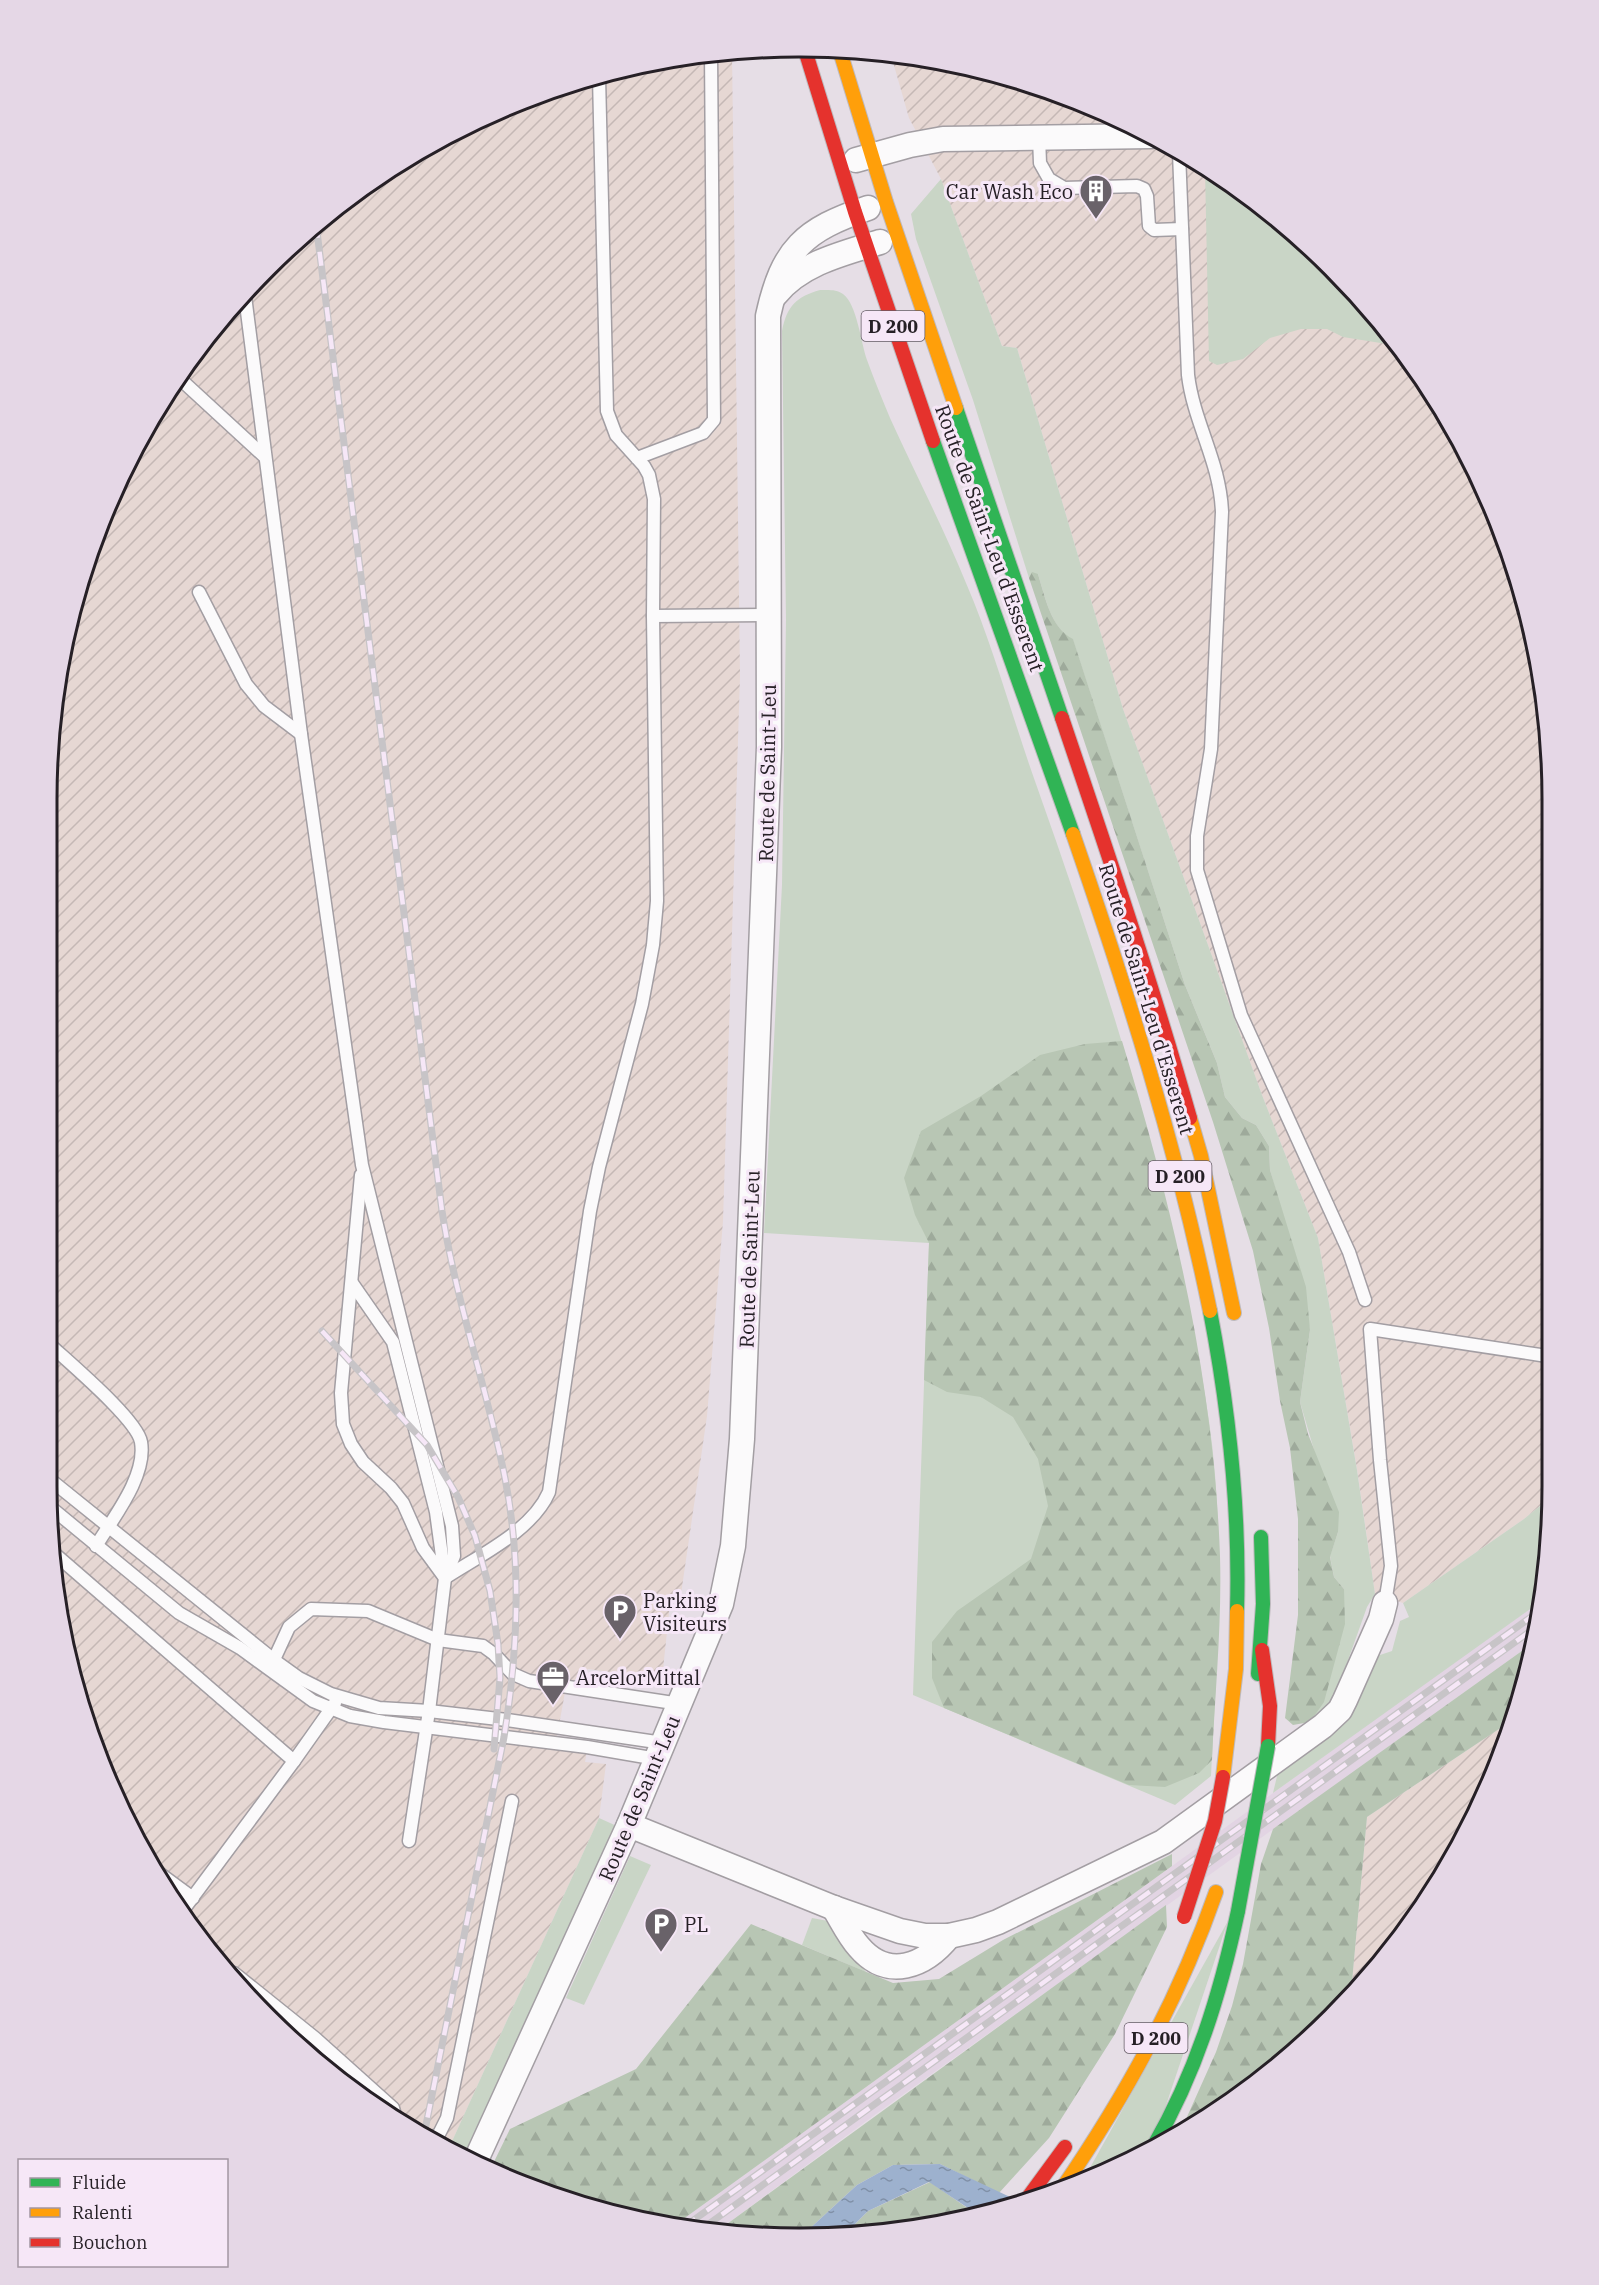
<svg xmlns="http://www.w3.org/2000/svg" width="1599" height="2285" font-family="'IBM Plex Serif',serif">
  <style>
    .built { fill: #e2d4e3 }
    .industrial { fill: url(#industrial-furrows) }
    .green { fill: #c9d5c6 }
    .forest { fill: url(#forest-firs) }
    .water { fill: url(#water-ripples) }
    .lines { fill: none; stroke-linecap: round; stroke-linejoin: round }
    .lane-casing { stroke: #a39ea3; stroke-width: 15 }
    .street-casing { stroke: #a39ea3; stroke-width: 27 }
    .fast-casing { stroke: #bebabe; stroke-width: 16 }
    .slow-casing { stroke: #bebabe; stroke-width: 16 }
    .jam-casing { stroke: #bebabe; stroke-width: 16 }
    .lane { stroke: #fbfafb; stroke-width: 12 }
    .street { stroke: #fbfafb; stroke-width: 24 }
    .fast { stroke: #30b455; stroke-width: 14 }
    .slow { stroke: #ff9f0a; stroke-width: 14 }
    .jam { stroke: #e5322d; stroke-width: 14 }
    .rail-casing { stroke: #c7c4c7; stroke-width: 7 }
    .rail { stroke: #f6e7f7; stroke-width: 4.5; stroke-dasharray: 14; stroke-linecap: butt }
    .fast-bridge-casing { stroke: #bebabe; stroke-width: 16; stroke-linecap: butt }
    .jam-bridge-casing { stroke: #bebabe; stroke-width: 16; stroke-linecap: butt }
    .fast-bridge { stroke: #30b455; stroke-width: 14 }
    .jam-bridge { stroke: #e5322d; stroke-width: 14 }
    .labels { text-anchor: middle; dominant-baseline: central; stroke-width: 6; stroke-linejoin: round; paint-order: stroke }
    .shield { fill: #f6e7f7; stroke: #645c65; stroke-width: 1.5 }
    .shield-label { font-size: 18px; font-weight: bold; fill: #262026 }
    .poi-label { font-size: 20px; fill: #262026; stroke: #f6e7f7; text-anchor: start }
    .street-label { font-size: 20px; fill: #262026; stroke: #f6e7f7 }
    .rim { fill: none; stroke: #262026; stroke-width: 3 }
  </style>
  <defs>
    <pattern id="industrial-furrows" width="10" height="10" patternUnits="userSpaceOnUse" patternTransform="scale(1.5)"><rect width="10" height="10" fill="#e6d7d3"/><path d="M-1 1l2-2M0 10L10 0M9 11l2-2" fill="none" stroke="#c5b8b5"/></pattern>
    <pattern id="forest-firs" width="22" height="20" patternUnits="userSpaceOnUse" patternTransform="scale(1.5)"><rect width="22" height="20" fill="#b8c6b4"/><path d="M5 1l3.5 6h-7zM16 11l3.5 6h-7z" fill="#9eaa9b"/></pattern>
    <pattern id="water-ripples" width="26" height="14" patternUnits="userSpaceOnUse" patternTransform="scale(1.5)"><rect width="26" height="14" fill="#9db1ce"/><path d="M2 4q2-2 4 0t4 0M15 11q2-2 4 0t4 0" fill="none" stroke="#8090a7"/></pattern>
  </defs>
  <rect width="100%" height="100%" fill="#e6dee6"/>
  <!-- built -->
  <path class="built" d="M1540,1602L1533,1643L876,2114L716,2232H702L675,2225L1460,1658Z"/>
  <!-- industrial -->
  <g class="industrial">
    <path d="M732,52L740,676L723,1221L707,1416L681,1594H671L662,1679L588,1669L566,1687L557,1736L589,1740L585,1762L606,1764L599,1818L449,2148L381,2112L303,2052L173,1904L104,1774L72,1681L47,1485V799L61,652L104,512L148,423L202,341L303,234L423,148L557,87L701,53Z"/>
    <path d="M891,55L994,72L1132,124L1258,202L1365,303L1475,467L1513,558L1546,701L1551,1497L1524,1519L1403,1603L1375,1594L1358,1475L1318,1238L1262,1095L1123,709L1017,348L1002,346L941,179L909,118Z"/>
    <path d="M1511,1721L1475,1818L1397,1944L1351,1993L1367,1817Z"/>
  </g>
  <!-- green -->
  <g class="green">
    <path d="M1205,169L1258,202L1365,303L1393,345L1343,337L1327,329H1301L1270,338L1243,359L1217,365L1209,361Z"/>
    <path d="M941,179L1002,346L1017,348L1123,709L1262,1095L1318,1238L1357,1470L1375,1594L1367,1607L1331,1708L1310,1722L1344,1589L1334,1577L1330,1556L1338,1532L1300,1402L1310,1330L1288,1234L1270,1170L1269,1146L1256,1125L1242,1118L1225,1097L1217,1063L1185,985L1073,640C1051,628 1045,597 1038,574L1029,578L973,400L916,239L911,214Z"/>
    <path d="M820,290C827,290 837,289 843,294C857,304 861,343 867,360C874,379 882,399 890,418C915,473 943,527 966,583C994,648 1012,717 1036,784C1110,992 1177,1202 1209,1421C1226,1539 1217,1657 1211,1776L1175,1805L913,1695L929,1243L764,1233L782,885L786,620L782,331C787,306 796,297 820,290Z"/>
    <path d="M1551,1497V1534L1540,1602L1273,1793L1278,1772L1345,1723L1377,1656L1392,1651L1400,1621L1409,1617L1403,1603L1524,1519Z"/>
    <path d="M599,1818L619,1827L467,2157L449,2148Z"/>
    <path d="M630,1856L651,1865L584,2005L566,1998Z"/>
    <path d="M812,1918L828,1921L866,1972L802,1945Z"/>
    <path d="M1228,1921L1161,2120L1136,2159L1082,2182Z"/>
  </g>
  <!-- forest -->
  <g class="forest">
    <path d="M1032,572L1038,574C1045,597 1051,628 1073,639L1185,985L1217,1063L1225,1097L1242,1118L1256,1125L1269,1146L1270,1170L1306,1287L1310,1330L1300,1402L1308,1434L1339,1512L1338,1532L1330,1557L1334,1577L1344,1589L1345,1624L1324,1702L1310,1722L1293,1725L1285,1718L1298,1615V1519L1290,1448L1280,1401L1269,1328L1253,1251L1213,1122L1029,578Z"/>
    <path d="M1122,1041C1173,1208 1214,1381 1220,1556C1222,1624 1215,1692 1212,1760L1199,1773L1165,1787L1129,1785L944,1708L932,1678V1642L957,1611L1031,1559L1048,1506L1038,1459L1013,1417L981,1397L947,1392L924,1380L929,1243L915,1215L904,1178L921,1131L981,1096L1040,1055L1085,1044Z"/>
    <path d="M1533,1643L1527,1680L1511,1721L1367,1817L1351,1993L1323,2023L1316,2021L1286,2059L1182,2128L1216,2052L1232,2006L1243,1964L1261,1864L1273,1829Z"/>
    <path d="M1172,1854V1866L675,2225L511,2181L490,2170L510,2129L636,2069L751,1924L893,1983L939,1979L1003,1940Z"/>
    <path d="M1166,1905L1167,1927L1115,2034L1049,2138L999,2193L940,2164L893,2165L857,2185L806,2232H716Z"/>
    <path d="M930,2182L976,2214L898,2232H847L868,2211Z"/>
  </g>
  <!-- water -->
  <path class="water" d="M940,2164L1023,2203L977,2214L929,2182L868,2211L847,2232H806L857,2185L893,2165Z"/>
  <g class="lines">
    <!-- lane casing -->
    <g class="lane-casing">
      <g id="lane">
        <path d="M1039,137L1040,163L1049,179L1064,188L1137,186L1144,189L1147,196L1149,226L1154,230L1182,229"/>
        <path d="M1179,153L1188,375C1194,424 1220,461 1222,512L1211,749L1197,836V870L1241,1015L1349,1252L1365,1300"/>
        <path d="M245,296L301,734L362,1165L452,1526L454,1556L445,1578"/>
        <path d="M178,377L265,457"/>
        <path d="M637,458L703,433L714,420L711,53"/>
        <path d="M199,592L246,684L264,706L301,734"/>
        <path d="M653,616L768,615"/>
        <path d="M361,1175L341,1393L343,1424L351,1444L363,1462L391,1488L403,1503L423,1548L445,1578"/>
        <path d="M352,1283L393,1342L436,1512L445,1578L429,1711L409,1841"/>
        <path d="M47,1342C66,1360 137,1419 141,1442C147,1476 113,1518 96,1546"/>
        <path d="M47,1477L274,1660L299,1678L331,1694L379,1708L429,1711L507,1720L663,1743"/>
        <path d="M49,1506L179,1613L240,1648L313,1701L350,1716L384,1722L587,1747L657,1759"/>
        <path d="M56,1555L294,1761"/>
        <path d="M445,1578C480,1555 532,1531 549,1492L590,1211L599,1167L642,1004L653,945L657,901L653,616L654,499L649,475L644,466L616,435L607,411L599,77"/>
        <path d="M1385,1603L1391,1566L1380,1460L1370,1329L1547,1356"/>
        <path d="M271,1666L289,1627L311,1609L368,1611L438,1640L483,1646L494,1654L513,1674L529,1681L680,1704"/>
        <path d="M155,1870L193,1898"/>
        <path d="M181,1913L294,1761L335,1703"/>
        <path d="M234,1973L315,2038L393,2108L396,2119"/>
        <path d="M431,2138L439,2134L447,2118L512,1801"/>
      </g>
    </g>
    <!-- street casing -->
    <g class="street-casing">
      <g id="street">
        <path d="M856,160L910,145L943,139L1151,136"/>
        <path d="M776,294C801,263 844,253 880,242"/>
        <path d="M629,1825L834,1908L900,1931L925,1936H949L976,1930L998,1922L1163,1842L1323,1726L1340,1710L1345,1700L1381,1619L1385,1603"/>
        <path d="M834,1908C842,1921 849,1936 859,1947C888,1981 925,1966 949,1936"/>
        <path d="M475,2162L629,1825L721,1604L733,1546L742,1439L769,747L768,316C783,248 804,230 868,208"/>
      </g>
    </g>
    <!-- fast casing -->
    <g class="fast-casing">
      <g id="fast">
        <path d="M956,408L1062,718"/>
        <path d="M933,441L1073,834"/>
        <path d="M1210,1311C1229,1410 1240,1510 1237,1611"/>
        <path d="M1258,1674L1263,1604L1261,1537"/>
        <path d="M1153,2147C1196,2073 1220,1995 1238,1911"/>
      </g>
    </g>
    <!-- slow casing -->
    <g class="slow-casing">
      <g id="slow">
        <path d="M839,48L886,202L956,408"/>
        <path d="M1073,834C1127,990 1177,1149 1210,1311"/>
        <path d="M1190,1118L1201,1156L1234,1313"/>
        <path d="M1223,1777L1236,1669L1237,1611"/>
        <path d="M1061,2190C1126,2095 1178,2001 1216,1892"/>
      </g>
    </g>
    <!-- jam casing -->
    <g class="jam-casing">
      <g id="jam">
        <path d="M805,50L855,212L933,441"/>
        <path d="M1062,718C1107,851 1152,983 1190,1118"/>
        <path d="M1262,1650L1270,1706L1268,1746"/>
        <path d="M1024,2203L1065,2147"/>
      </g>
    </g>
    <!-- lane -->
    <use href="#lane" class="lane"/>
    <!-- street -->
    <use href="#street" class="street"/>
    <!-- fast -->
    <use href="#fast" class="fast"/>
    <!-- slow -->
    <use href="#slow" class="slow"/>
    <!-- jam -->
    <use href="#jam" class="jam"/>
    <!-- rail casing -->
    <g class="rail-casing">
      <g id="rail">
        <path d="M316,224L442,1211C456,1302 487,1388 505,1478C522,1564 518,1652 504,1737L424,2135"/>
        <path d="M322,1331L427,1445L458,1497L475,1536L490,1591L498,1644L500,1678L494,1749"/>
        <path d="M684,2227L1538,1612"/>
        <path d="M699,2231L1536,1627"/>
      </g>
    </g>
    <!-- rail -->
    <use href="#rail" class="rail"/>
    <!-- fast-bridge casing -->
    <g class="fast-bridge-casing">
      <path id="fast-bridge" d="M1238,1911L1268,1746"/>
    </g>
    <!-- jam-bridge casing -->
    <g class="jam-bridge-casing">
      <path id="jam-bridge" d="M1184,1917L1215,1821L1223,1777"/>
    </g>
    <!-- fast-bridge -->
    <use href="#fast-bridge" class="fast-bridge"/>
    <!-- jam-bridge -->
    <use href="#jam-bridge" class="jam-bridge"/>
  </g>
  <!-- icons -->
  <defs>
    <g id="building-pin" transform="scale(1.725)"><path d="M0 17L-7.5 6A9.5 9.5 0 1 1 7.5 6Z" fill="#696269" stroke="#f6e7f7"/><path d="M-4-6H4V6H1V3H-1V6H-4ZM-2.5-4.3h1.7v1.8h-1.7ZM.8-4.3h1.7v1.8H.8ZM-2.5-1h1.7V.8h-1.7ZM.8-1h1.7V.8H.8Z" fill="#fff"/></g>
    <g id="parking-pin" transform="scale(1.725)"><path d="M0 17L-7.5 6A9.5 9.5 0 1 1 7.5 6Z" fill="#696269" stroke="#f6e7f7"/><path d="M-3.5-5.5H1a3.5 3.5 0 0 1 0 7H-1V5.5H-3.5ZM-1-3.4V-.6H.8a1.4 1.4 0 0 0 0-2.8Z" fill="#fff"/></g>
    <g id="office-pin" transform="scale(1.725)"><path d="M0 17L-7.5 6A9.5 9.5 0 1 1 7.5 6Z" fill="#696269" stroke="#f6e7f7"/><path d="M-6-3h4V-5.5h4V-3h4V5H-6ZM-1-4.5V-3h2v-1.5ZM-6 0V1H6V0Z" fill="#fff"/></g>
  </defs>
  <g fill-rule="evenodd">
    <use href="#building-pin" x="1096" y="191"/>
    <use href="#parking-pin" x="620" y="1611"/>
    <use href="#office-pin" x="553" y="1677"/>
    <use href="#parking-pin" x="661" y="1924"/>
  </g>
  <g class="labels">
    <!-- shield labels -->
    <g class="shield">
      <rect x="861.5" y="311" width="63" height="30" rx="4.5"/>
      <rect x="1148.5" y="1161" width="63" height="30" rx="4.5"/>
      <rect x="1124.5" y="2023" width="63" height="30" rx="4.5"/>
    </g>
    <g class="shield-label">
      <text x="893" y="326">D 200</text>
      <text x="1180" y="1176">D 200</text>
      <text x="1156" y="2038">D 200</text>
    </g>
    <!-- poi labels -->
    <g class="poi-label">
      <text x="1073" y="191" text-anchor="end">Car Wash Eco</text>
      <text x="643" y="1600">Parking<tspan x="643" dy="23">Visiteurs</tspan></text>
      <text x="576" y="1677">ArcelorMittal</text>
      <text x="684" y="1924">PL</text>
    </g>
    <!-- street labels -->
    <g class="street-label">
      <text transform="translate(990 538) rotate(70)">Route de Saint-Leu d'Esserent</text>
      <text transform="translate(767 773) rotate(-89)">Route de Saint-Leu</text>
      <text transform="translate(1147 999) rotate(73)">Route de Saint-Leu d'Esserent</text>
      <text transform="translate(749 1259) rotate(-88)">Route de Saint-Leu</text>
      <text transform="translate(639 1798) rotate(-67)">Route de Saint-Leu</text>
    </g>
  </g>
  <!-- crop -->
  <path d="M0 0H1599V2285H0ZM799 57H800A742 742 0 0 1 1542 799V1486A742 742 0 0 1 800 2228H799A742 742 0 0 1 57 1486V799A742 742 0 0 1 799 57Z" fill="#e5d7e6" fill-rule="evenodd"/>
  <path class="rim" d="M799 57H800A742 742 0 0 1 1542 799V1486A742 742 0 0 1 800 2228H799A742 742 0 0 1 57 1486V799A742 742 0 0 1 799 57Z"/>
  <!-- legend -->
  <rect x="18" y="2159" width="210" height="108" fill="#f6e7f7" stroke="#a397a3" stroke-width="1.5"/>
  <rect x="30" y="2178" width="30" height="9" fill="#30b455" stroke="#a397a3" stroke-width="1.5"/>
  <text x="72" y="2189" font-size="18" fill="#262026">Fluide</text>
  <rect x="30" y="2208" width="30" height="9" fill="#ff9f0a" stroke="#a397a3" stroke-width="1.5"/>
  <text x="72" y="2219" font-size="18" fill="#262026">Ralenti</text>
  <rect x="30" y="2238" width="30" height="9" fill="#e5322d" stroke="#a397a3" stroke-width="1.5"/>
  <text x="72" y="2249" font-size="18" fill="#262026">Bouchon</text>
</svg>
